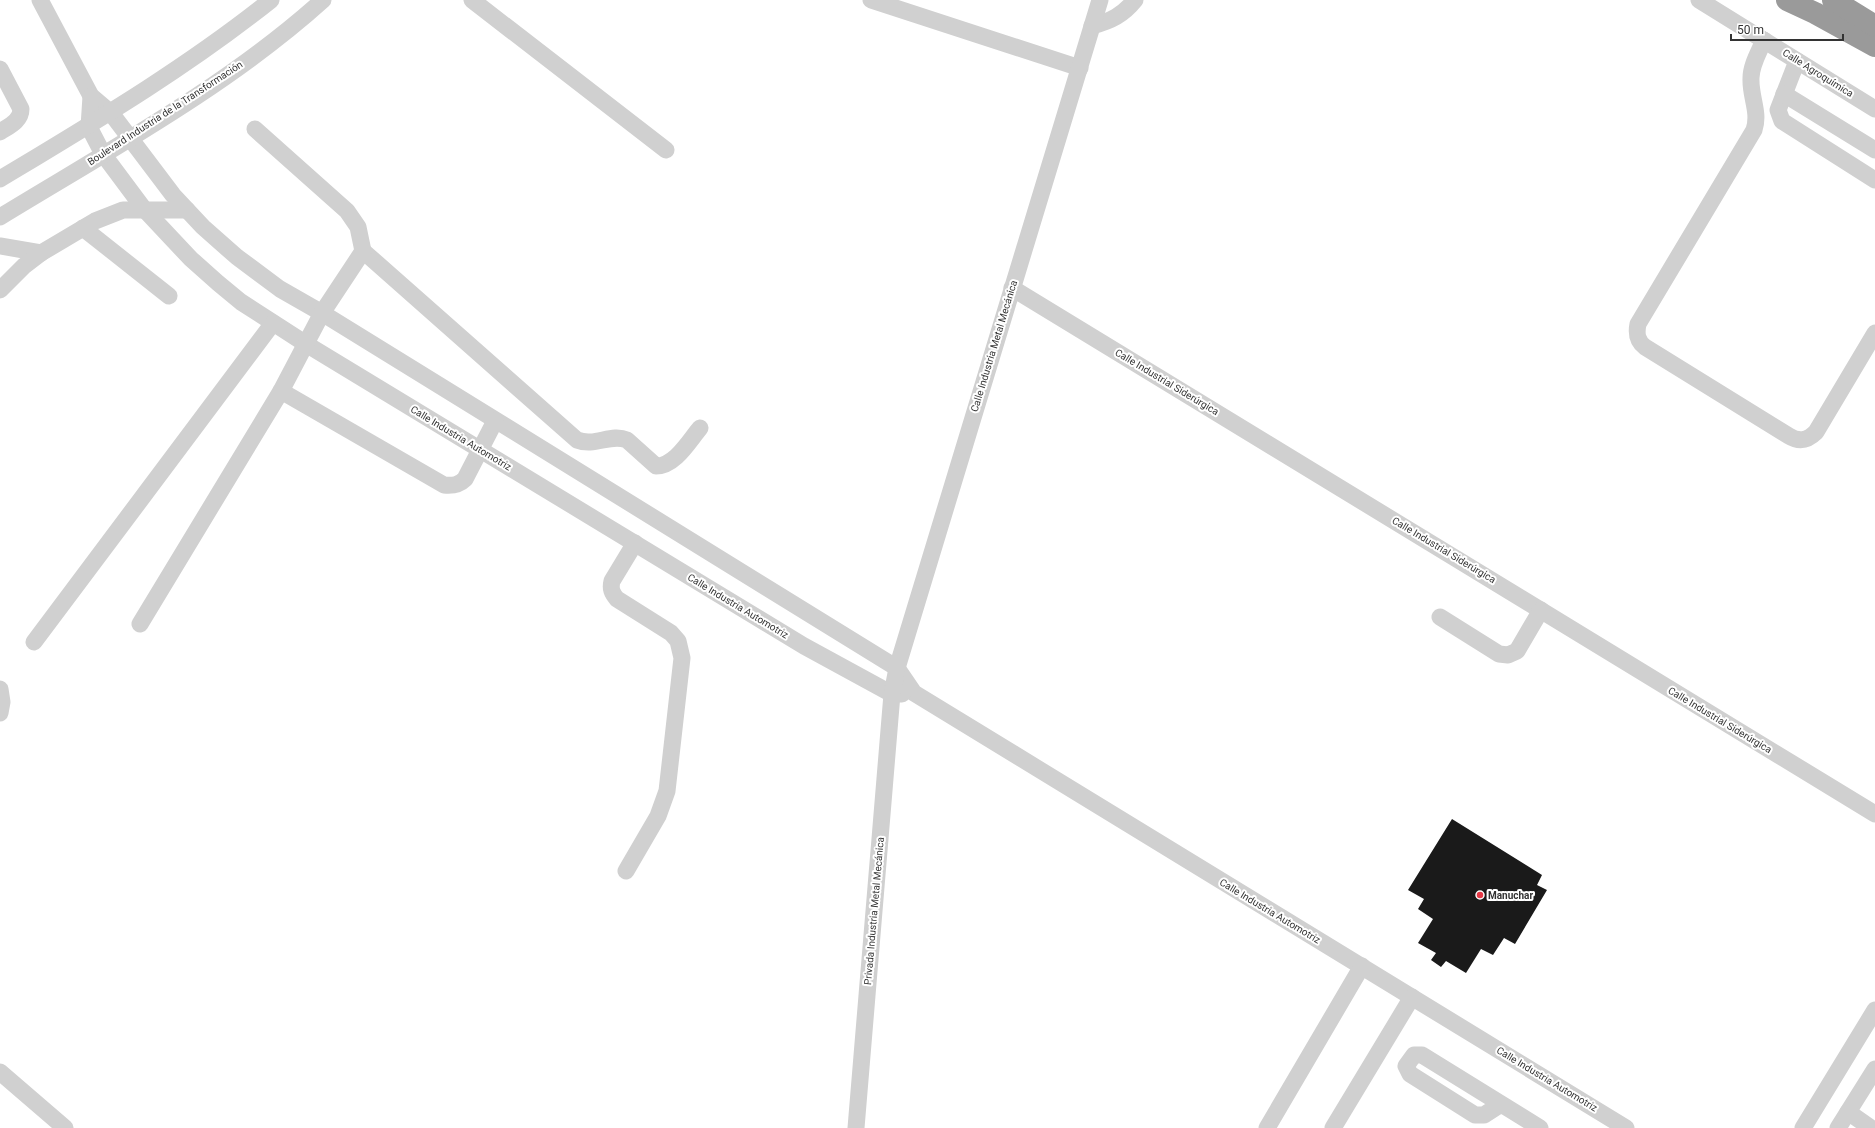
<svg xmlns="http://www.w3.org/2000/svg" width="1875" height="1128" font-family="Roboto,sans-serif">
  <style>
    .building { fill: #1a1a1a }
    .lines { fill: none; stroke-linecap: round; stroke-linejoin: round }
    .minor { stroke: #d0d0d0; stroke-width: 17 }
    .highway { stroke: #9a9a9a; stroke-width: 22 }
    .poi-dot { fill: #e63946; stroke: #fff; stroke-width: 1.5 }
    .labels { text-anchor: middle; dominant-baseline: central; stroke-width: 4; stroke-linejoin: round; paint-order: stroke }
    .street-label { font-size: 10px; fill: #333; stroke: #fff }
    .poi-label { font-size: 10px; font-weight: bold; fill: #333; stroke: #fff; text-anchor: start }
  </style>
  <rect width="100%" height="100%" fill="#fff"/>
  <!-- building -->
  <path class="building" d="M1452,819L1542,875L1537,885L1547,890L1515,944L1504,938L1493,955L1481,949L1466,973L1446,961L1441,967L1431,960L1436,953L1418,943L1433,919L1418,909L1424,899L1408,890Z"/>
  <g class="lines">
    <!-- minor -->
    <g class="minor">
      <path d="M40,0L91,96L111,113L173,195L203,227L237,257L280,289L322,313L897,668L914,693L1626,1128"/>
      <path d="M472,0L666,150"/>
      <path d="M871,0L1080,68"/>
      <path d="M1699,0L1875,109"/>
      <path d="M1092,26C1111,21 1123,15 1135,0"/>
      <path d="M1764,40C1759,52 1751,65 1751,78C1750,97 1760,112 1754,130L1638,324C1636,334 1637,341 1645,347L1789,436C1799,442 1807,441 1816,432L1875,333"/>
      <path d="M1797,61L1778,110L1782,121L1875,180"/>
      <path d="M0,69L21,109C21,121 9,126 0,132"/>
      <path d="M1784,94L1875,150"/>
      <path d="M91,96L89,127L103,154L144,209L191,259L218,283L241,302L306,344L804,646L892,694H902"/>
      <path d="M0,179C93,123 186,68 271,0"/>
      <path d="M0,217C108,151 229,85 323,0"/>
      <path d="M83,228L169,296"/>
      <path d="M0,246L41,253"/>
      <path d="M363,251L577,440C595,447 611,433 627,440L656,466C675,466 689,441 700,428"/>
      <path d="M1012,288L1875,814"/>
      <path d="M0,290L24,266L41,253L95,221L123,210H187"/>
      <path d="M281,391L444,485C453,486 459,485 465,479L495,421"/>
      <path d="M1440,617L1499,654L1508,655L1517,651L1541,610"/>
      <path d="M140,624L281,391L322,313L363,251L358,227L347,211L255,129"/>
      <path d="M34,642L273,323"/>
      <path d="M0,689L2,702L0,713"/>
      <path d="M626,871L658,816L667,791L682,658L678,641L671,633L617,599C612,593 610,589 612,581L635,543"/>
      <path d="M0,1072L65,1128"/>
      <path d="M1501,1104L1484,1115H1475L1410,1074L1406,1066L1414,1055H1422L1540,1128"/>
      <path d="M1848,1112L1871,1128"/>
      <path d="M856,1128L892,694L897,668L1100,0"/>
      <path d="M1267,1128L1362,966"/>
      <path d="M1333,1128L1412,997"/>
      <path d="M1803,1128L1875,1010"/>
      <path d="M1838,1128L1875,1069"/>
    </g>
    <!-- highway -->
    <g class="highway">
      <path d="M1787,0L1815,13L1875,46"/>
      <path d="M1833,0L1875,26"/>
    </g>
  </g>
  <!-- markers -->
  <circle class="poi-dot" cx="1480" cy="895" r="4"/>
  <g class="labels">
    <!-- street labels -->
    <g class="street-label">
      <text transform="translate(1818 73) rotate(32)">Calle Agroquímica</text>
      <text transform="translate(165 113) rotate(-33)">Boulevard Industria de la Transformación</text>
      <text transform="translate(994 346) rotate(-73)">Calle Industria Metal Mecánica</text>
      <text transform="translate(1167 382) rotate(31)">Calle Industrial Siderúrgica</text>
      <text transform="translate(461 438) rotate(31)">Calle Industria Automotriz</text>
      <text transform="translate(1444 550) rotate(31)">Calle Industrial Siderúrgica</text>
      <text transform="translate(738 606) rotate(31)">Calle Industria Automotriz</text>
      <text transform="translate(1720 720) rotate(31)">Calle Industrial Siderúrgica</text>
      <text transform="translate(874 911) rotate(-85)">Privada Industria Metal Mecánica</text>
      <text transform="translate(1270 911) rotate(31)">Calle Industria Automotriz</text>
      <text transform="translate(1547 1079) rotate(31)">Calle Industria Automotriz</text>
    </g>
    <!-- poi labels -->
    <g class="poi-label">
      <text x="1488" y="895">Manuchar</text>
    </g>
  </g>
  <!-- scale -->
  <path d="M1731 34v6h112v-6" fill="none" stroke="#333333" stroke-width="2"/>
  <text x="1737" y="34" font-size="12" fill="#333333" stroke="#ffffff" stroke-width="3" paint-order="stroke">50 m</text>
</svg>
